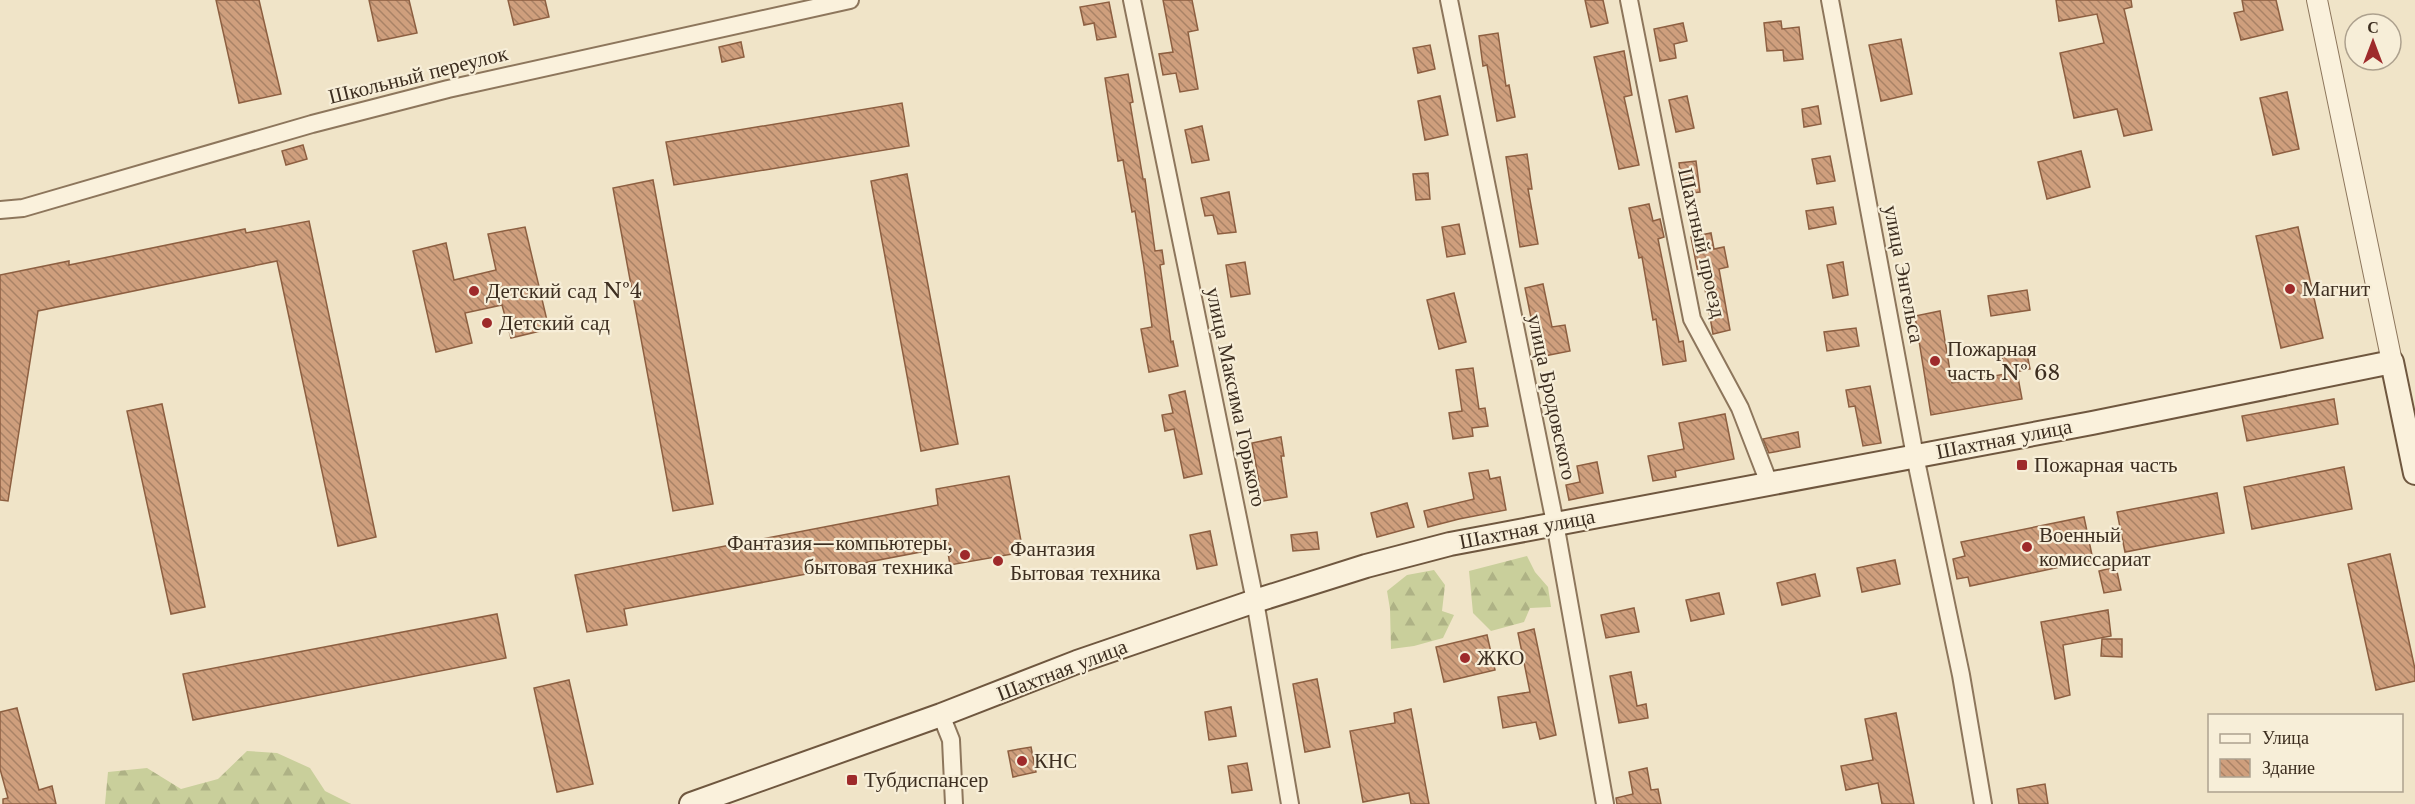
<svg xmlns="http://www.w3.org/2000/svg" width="2415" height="804" font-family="'Libre Baskerville',serif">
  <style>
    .forest { fill: url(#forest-firs) }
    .building { fill: url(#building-back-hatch); stroke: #8d5f41; stroke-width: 1.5 }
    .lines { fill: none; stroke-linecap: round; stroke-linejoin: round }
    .minor-casing { stroke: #8d765c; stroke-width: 20 }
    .tertiary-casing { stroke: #8d765c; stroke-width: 22 }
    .secondary-casing { stroke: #6f573f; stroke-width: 26 }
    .minor { stroke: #faf1dc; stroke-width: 16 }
    .tertiary { stroke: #faf1dc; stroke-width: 20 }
    .secondary { stroke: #faf1dc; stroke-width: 22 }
    .poi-dot { fill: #9e2a2b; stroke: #f7eed8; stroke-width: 2 }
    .labels { text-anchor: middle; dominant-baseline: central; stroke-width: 4.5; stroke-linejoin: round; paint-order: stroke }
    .street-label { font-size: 21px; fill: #3d2e20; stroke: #f7eed8 }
    .poi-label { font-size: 21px; fill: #3d2e20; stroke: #f7eed8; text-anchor: start }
  </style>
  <defs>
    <pattern id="forest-firs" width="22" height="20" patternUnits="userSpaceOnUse" patternTransform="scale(1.5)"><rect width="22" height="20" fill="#c9cf9b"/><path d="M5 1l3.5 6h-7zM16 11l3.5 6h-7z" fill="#aeb285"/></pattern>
    <pattern id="building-back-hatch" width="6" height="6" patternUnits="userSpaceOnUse" patternTransform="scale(1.5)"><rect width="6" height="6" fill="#cf9f7d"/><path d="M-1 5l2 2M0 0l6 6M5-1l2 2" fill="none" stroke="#a98266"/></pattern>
  </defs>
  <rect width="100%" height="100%" fill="#f0e4c8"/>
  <!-- forest -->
  <g class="forest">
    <path d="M1527,556L1535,572L1548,587L1551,607L1530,608L1524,622L1491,631L1473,613L1469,571Z"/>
    <path d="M1434,570L1445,585L1442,611L1454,615L1443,638L1414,646L1391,649L1390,609L1387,591L1407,575Z"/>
    <path d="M247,751L277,753L310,768L325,791L351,804H105L108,772L147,768L181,789L218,779Z"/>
  </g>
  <!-- building -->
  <g class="building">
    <path d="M216,0H259L281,94L239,103Z"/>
    <path d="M369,0H409L417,33L378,41Z"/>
    <path d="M508,0H545L549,17L514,25Z"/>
    <path d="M1163,0H1192L1198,30L1188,32L1198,89L1180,92L1176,73L1163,75L1159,54L1173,52Z"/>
    <path d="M1585,0H1603L1608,23L1591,27Z"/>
    <path d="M2056,0H2131L2132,7L2124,9L2152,130L2124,136L2117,109L2074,118L2060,53L2104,43L2097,14L2059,21Z"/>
    <path d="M2242,0H2276L2283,30L2241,40L2234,13L2244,11Z"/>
    <path d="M1109,2L1116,37L1097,40L1094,23L1084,25L1080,7Z"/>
    <path d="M1781,21L1782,29L1799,27L1803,59L1784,61L1783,50L1767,51L1764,23Z"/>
    <path d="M1683,23L1687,41L1674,44L1676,58L1660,61L1654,29Z"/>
    <path d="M1498,33L1506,86L1509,85L1515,117L1497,121L1487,65L1483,66L1479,36Z"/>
    <path d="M1901,39L1912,94L1881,101L1869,45Z"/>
    <path d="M741,42L744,57L722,62L719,47Z"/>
    <path d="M1430,45L1435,69L1418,73L1413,48Z"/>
    <path d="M1624,51L1632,95L1624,97L1639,165L1619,169L1594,57Z"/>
    <path d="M1128,74L1133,102L1130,103L1143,179H1145L1155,251L1162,250L1164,264L1160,265L1171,342L1173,341L1178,366L1149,372L1141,329L1152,327L1144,267L1135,211L1132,212L1123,160L1118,161L1105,78Z"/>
    <path d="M2287,92L2299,149L2273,155L2260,98Z"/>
    <path d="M1440,96L1448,135L1425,140L1418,101Z"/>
    <path d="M1687,96L1694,128L1676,132L1669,100Z"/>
    <path d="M902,103L909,146L674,185L666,142Z"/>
    <path d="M1818,106L1821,124L1804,127L1802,109Z"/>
    <path d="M1202,126L1209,160L1192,163L1185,130Z"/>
    <path d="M303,145L307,159L286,165L282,151Z"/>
    <path d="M2081,151L2090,187L2047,199L2038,162Z"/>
    <path d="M1527,154L1532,189H1528L1538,244L1520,247L1506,157Z"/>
    <path d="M1830,156L1835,181L1817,184L1812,159Z"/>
    <path d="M1696,161L1700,192L1683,194L1679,163Z"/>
    <path d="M1428,173L1430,199L1416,200L1413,174Z"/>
    <path d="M907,174L958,444L921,451L871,181Z"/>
    <path d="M653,180L713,504L673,511L613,188Z"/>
    <path d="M1229,192L1236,232L1218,234L1213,215L1205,216L1201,198Z"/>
    <path d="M1649,204L1653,221L1660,219L1664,237L1658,239L1679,342L1683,341L1686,361L1663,365L1656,319L1653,320L1642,257L1639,258L1629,208Z"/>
    <path d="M1833,207L1836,224L1809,229L1806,211Z"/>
    <path d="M309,221L376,537L338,546L277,261L38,311L8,501L0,500V275L69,261V265L245,229L246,233Z"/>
    <path d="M1459,224L1465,254L1447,257L1442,227Z"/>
    <path d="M525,227L549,329L511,338L502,305L465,313L472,343L436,352L413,251L446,243L454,280L496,270L488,234Z"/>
    <path d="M2298,227L2323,338L2281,348L2256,236Z"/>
    <path d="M1711,233L1714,249L1724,247L1728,267L1719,269L1730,330L1713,334L1702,272L1698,273L1691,237Z"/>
    <path d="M1245,262L1250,294L1231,297L1226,265Z"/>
    <path d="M1843,262L1848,295L1833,298L1827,265Z"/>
    <path d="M1543,284L1552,327L1565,325L1570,351L1539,357L1525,288Z"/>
    <path d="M2027,290L2030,310L1991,316L1988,296Z"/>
    <path d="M1454,293L1466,342L1439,349L1427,300Z"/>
    <path d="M1940,311L1952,383L2017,372L2022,399L1931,415L1915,316Z"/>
    <path d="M1856,328L1859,346L1827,351L1824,332Z"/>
    <path d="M2026,349L2030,369L2005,374L2001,353Z"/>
    <path d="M1473,368L1479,409L1485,408L1488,426L1472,428L1473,436L1453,439L1449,413L1462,411L1456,370Z"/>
    <path d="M1870,386L1881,443L1863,446L1855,406L1849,407L1846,390Z"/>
    <path d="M1185,391L1202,474L1184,478L1174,429L1165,431L1162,415L1173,413L1169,395Z"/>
    <path d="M2334,399L2338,424L2247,441L2242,416Z"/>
    <path d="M162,404L205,607L171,614L127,411Z"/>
    <path d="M1725,414L1734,459L1675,471L1676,477L1653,481L1648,456L1684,449L1679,423Z"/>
    <path d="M1798,432L1800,447L1769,453L1763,439Z"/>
    <path d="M1281,437L1284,456H1281L1287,497L1258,502L1255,483L1259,482L1252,443Z"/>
    <path d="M1597,462L1603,493L1569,500L1566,485L1580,482L1577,466Z"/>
    <path d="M2344,467L2352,509L2252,529L2244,487Z"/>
    <path d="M1488,470L1490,479L1500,477L1506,510L1459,519L1428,527L1424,511L1474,499L1469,473Z"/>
    <path d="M1009,476L1023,552L950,565L947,547L624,609L627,625L587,632L575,575L938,505L936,489Z"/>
    <path d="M2217,493L2224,533L2125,552L2117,512Z"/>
    <path d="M1407,503L1414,527L1377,537L1371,513Z"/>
    <path d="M2084,517L2093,560L1970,586L1968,577L1957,579L1953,559L1965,556L1961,542Z"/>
    <path d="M1210,531L1217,565L1197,569L1190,535Z"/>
    <path d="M1317,532L1319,549L1293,551L1291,535Z"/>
    <path d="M2390,554L2415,669V681L2376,690L2348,564Z"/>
    <path d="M1895,560L1900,584L1862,592L1857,568Z"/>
    <path d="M2116,567L2121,590L2104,593L2099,571Z"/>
    <path d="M1815,574L1820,596L1782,605L1777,583Z"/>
    <path d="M1719,593L1724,614L1691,621L1686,600Z"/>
    <path d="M1634,608L1639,632L1606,638L1601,615Z"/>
    <path d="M2108,610L2111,636L2063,645L2070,695L2055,699L2041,622Z"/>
    <path d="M497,614L506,658L193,720L183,674Z"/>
    <path d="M1534,629L1556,735L1540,739L1536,722L1503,728L1498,697L1530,692L1518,633Z"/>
    <path d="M1487,635L1495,670L1444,682L1436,647Z"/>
    <path d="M2102,639H2122V657L2101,656Z"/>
    <path d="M1631,672L1637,706L1646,704L1648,718L1619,723L1610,676Z"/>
    <path d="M1317,679L1330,747L1305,752L1293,684Z"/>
    <path d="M569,680L593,784L557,792L534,688Z"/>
    <path d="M1231,707L1236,736L1209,740L1205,712Z"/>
    <path d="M17,708L39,790L52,786L56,804H3V799L8,798L0,769V712Z"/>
    <path d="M1411,709L1429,804H1411L1409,793L1363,802L1350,731L1395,723L1394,713Z"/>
    <path d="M1896,713L1914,804H1882L1878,783L1846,790L1841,766L1873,760L1865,719Z"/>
    <path d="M1031,747L1036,772L1013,777L1008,751Z"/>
    <path d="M1247,763L1252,790L1232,793L1228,766Z"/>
    <path d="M1647,768L1651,790L1658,789L1661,804H1617L1616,798L1633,794L1629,772Z"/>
    <path d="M2045,784L2048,804H2019L2017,789Z"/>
  </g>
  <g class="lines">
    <!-- minor casing -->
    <g class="minor-casing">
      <g id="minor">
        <path d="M1132,0L1255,601L1290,804"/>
        <path d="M1449,0L1555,523L1605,804"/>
        <path d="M1629,0L1692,319L1740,408L1769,483"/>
        <path d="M1830,0L1915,456L1961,675L1983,804"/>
        <path d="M0,210L23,208L312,124L448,89L850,0"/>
        <path d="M941,715L951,740L954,804"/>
      </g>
    </g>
    <!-- tertiary casing -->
    <g class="tertiary-casing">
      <path id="tertiary" d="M2317,0L2392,362"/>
    </g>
    <!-- secondary casing -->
    <g class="secondary-casing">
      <path id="secondary" d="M691,804L941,715L1077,662L1255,601L1366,566L1450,544L2092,423L2392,362L2415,473"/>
    </g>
    <!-- minor -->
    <use href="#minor" class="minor"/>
    <!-- tertiary -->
    <use href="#tertiary" class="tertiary"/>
    <!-- secondary -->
    <use href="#secondary" class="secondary"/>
  </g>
  <!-- markers -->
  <g class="poi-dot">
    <circle cx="2290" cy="289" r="6"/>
    <circle cx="474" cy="291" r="6"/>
    <circle cx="487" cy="323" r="6"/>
    <circle cx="1935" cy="361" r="6"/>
    <rect x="2016" y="459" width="12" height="12" rx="3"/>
    <circle cx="2027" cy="547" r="6"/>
    <circle cx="965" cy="555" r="6"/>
    <circle cx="998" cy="561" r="6"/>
    <circle cx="1465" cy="658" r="6"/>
    <circle cx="1022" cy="761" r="6"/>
    <rect x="846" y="774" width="12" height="12" rx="3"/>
  </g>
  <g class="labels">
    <!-- street labels -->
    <g class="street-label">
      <text transform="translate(418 75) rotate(-14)">Школьный переулок</text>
      <text transform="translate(1702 243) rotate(77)">Шахтный проезд</text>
      <text transform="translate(1904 274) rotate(79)">улица Энгельса</text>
      <text transform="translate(1236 397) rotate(78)">улица Максима Горького</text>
      <text transform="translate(1552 397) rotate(78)">улица Бродовского</text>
      <text transform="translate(2004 439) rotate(-11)">Шахтная улица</text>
      <text transform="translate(1527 529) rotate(-11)">Шахтная улица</text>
      <text transform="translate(1062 670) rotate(-21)">Шахтная улица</text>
    </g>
    <!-- poi labels -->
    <g class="poi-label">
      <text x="2302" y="289">Магнит</text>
      <text x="486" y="291">Детский сад №4</text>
      <text x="499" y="323">Детский сад</text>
      <text x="1947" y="349">Пожарная<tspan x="1947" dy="24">часть № 68</tspan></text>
      <text x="2034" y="465">Пожарная часть</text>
      <text x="2039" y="535">Военный<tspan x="2039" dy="24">комиссариат</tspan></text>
      <text x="953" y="543" text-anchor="end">Фантазия—компьютеры,<tspan x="953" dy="24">бытовая техника</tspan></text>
      <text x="1010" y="549">Фантазия<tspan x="1010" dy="24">Бытовая техника</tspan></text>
      <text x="1477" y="658">ЖКО</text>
      <text x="1034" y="761">КНС</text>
      <text x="864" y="780">Тубдиспансер</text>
    </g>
  </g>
  <!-- legend -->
  <rect x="2208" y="714" width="195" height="78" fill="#f7eed8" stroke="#ada18e" stroke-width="1.5"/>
  <rect x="2220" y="734" width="30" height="9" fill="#faf1dc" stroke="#ada18e" stroke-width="1.5"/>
  <text x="2262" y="744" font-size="18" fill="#3d2e20">Улица</text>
  <rect x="2220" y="759" width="30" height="18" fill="url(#building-back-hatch)" stroke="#ada18e" stroke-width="1.5"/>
  <text x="2262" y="774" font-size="18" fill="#3d2e20">Здание</text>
  <!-- north arrow -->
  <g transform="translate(2373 42)"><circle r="28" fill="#f7eed8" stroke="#ada18e" stroke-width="1.5"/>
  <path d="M0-4.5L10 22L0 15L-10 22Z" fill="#9e2a2b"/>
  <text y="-9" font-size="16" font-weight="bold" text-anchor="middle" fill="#3d2e20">С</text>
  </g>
</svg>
